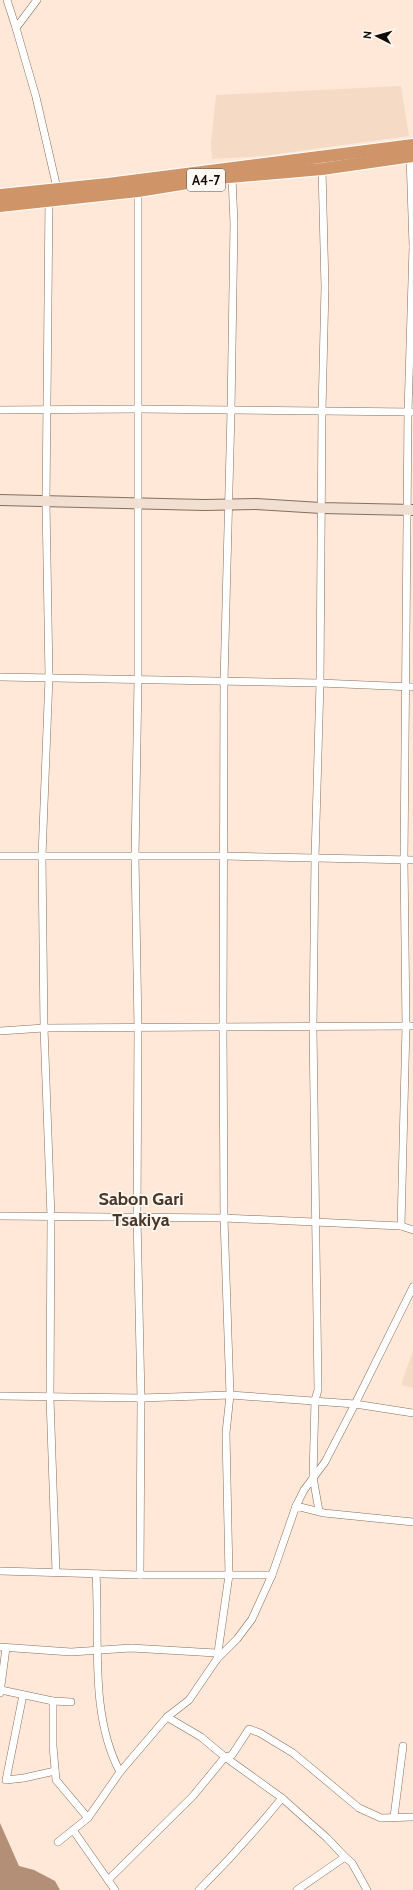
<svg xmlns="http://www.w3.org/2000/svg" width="413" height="1890" font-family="Cabin,sans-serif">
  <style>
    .built { fill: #f5dac6 }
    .water { fill: #b28f76 }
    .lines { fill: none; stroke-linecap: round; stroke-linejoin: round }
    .street-casing { stroke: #866e5c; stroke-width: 8 }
    .secondary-casing { stroke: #866e5c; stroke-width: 12 }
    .highway-casing { stroke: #fff; stroke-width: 14 }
    .street { stroke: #fff; stroke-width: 7 }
    .secondary { stroke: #f1dfd2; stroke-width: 10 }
    .highway { stroke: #cf9569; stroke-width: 12 }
    .labels { text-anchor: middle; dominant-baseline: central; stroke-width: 3; stroke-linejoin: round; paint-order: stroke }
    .shield { fill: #fff9f5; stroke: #5a524d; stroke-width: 1 }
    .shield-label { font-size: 13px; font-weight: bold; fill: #130b05 }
    .district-label { font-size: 18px; font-weight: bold; fill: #4c3726; stroke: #fff9f5 }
  </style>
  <rect width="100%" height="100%" fill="#ffe8d8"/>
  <!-- built -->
  <g class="built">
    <path d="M401,86L409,136L263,156L212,159L211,143L216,95Z"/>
    <path d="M413,1350V1388L401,1385Z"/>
  </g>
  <!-- water -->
  <path class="water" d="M0,1823L19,1866L34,1870L55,1881L60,1890H0Z"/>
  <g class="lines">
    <!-- street casing -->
    <g class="street-casing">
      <g id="street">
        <path d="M7,0L16,28"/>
        <path d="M37,0L16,28L36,97L57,188"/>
        <path d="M410,156L413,246"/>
        <path d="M138,188V680L135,857L138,1028L137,1217L141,1398L140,1575"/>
        <path d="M49,201L46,502L49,677L42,856L44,1028L51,1217L50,1398L56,1572"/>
        <path d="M0,410L138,409L413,412"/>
        <path d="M0,677L320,683L413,687"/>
        <path d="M0,856H224L413,860"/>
        <path d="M0,1031L44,1028L413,1026"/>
        <path d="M0,1216L224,1218L401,1226L413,1230"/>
        <path d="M401,1226L406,1026L404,860L408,412L413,247"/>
        <path d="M0,1396L141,1398L230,1395L355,1404L413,1287"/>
        <path d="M296,1506L304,1490L325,1462L355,1404L413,1413"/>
        <path d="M319,1511L313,1477L315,1400L318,1390L313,1028L315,858L320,683L322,411L325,287L322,169"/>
        <path d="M0,1571L140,1575H272"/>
        <path d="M96,1574C100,1638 89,1714 120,1772"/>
        <path d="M0,1647L71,1652L131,1648L216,1653"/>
        <path d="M217,1659L229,1575L226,1433L230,1395L224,1218L223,1028L224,682L231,411L234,223L232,178"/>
        <path d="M1,1690L53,1701L71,1702"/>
        <path d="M0,1693L6,1648"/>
        <path d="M23,1695L6,1780L24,1778L55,1771"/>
        <path d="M53,1701V1746L56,1780L88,1818"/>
        <path d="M167,1717L201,1737L225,1757L282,1798L327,1838L345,1857L352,1863L367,1890"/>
        <path d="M394,1817L403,1746"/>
        <path d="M73,1830L115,1890"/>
        <path d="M58,1842L88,1818L120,1772L167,1717L189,1700L217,1659L237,1639L252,1619L272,1575L296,1506L324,1513L413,1522"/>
        <path d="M108,1880L193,1796L225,1757L232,1755L249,1729L260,1733L293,1753L359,1808L381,1818L413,1817"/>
        <path d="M199,1890C228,1861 256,1830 282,1798"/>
        <path d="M297,1890L345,1857"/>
      </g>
    </g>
    <!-- secondary casing -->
    <g class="secondary-casing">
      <path id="secondary" d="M0,500L204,505L256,504L321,508L413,510"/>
    </g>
    <!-- highway casing -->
    <g class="highway-casing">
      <g id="highway">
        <path d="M0,195L108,184L413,145"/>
        <path d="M0,206L138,191L218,178L322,169L413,156"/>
      </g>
    </g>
    <!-- street -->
    <use href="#street" class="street"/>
    <!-- secondary -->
    <use href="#secondary" class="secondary"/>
    <!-- highway -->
    <use href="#highway" class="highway"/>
  </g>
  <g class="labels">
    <!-- shield labels -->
    <rect class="shield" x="187" y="169" width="38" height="22" rx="3"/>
    <g class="shield-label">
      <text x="206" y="180">A4-7</text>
    </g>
    <!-- district labels -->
    <g class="district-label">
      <text x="141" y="1199">Sabon Gari<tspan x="141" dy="21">Tsakiya</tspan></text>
    </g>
  </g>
  <!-- north arrow -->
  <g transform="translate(377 36) rotate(276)" stroke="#fff9f5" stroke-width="3" paint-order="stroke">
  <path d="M0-3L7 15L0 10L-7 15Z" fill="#130b05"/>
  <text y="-6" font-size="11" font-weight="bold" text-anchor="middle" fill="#130b05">N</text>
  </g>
</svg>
